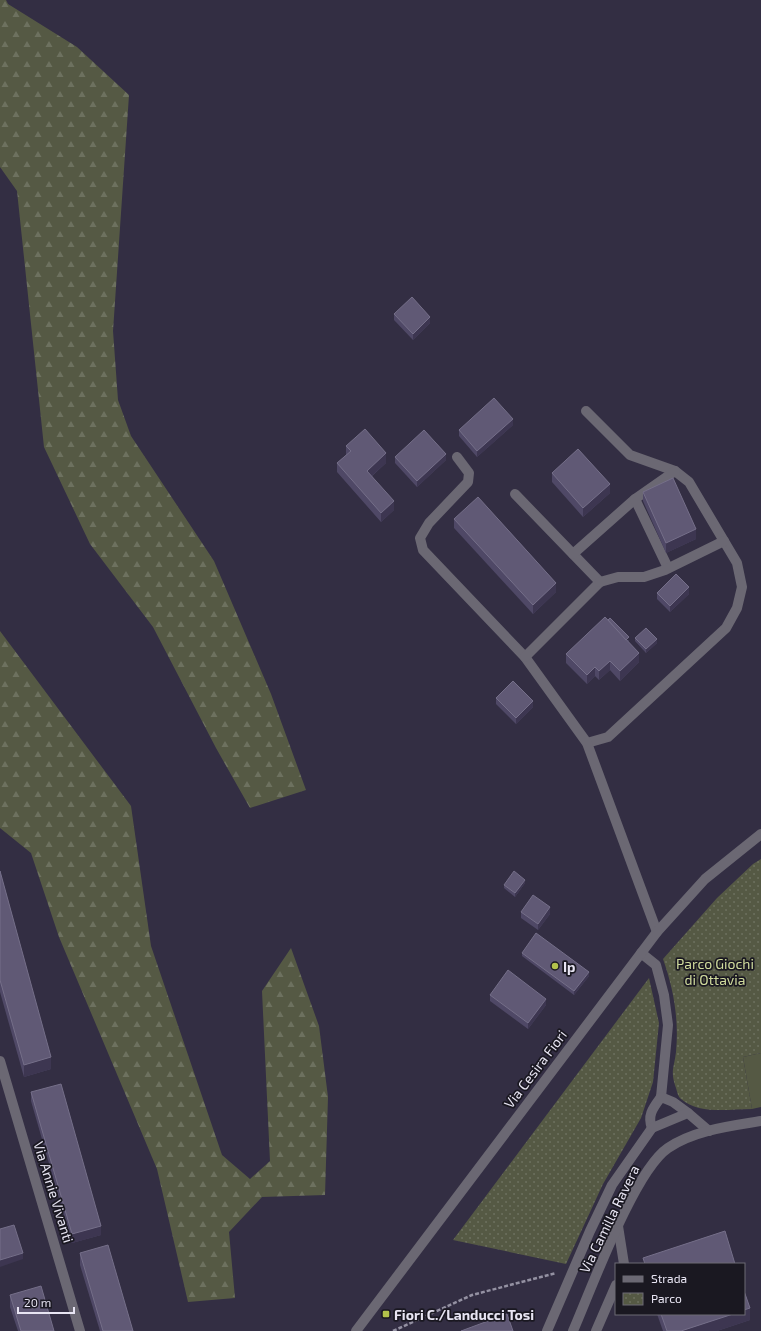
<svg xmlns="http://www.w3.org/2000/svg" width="761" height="1331" font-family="'Exo 2',sans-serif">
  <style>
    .forest { fill: url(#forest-firs) }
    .park { fill: url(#park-dots) }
    .pitch { fill: #555944 }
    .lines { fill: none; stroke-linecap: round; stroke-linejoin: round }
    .path { stroke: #9491a2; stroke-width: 2.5; stroke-dasharray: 4 2; stroke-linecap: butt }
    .minor { stroke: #6b6873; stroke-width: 10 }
    .wall { fill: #4f4866 }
    .shaded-wall { fill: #3d3651 }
    .building { fill: #605975; stroke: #756f89 }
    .poi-dot { fill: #b3c24b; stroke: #1a1821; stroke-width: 1.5 }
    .labels { text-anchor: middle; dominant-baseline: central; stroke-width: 3.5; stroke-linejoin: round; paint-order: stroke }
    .park-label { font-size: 14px; fill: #d2dd9e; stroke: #1a1821 }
    .poi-label { font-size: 14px; font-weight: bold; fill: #e8e5f3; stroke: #1a1821; text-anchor: start }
    .street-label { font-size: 14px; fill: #e8e5f3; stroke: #1a1821 }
  </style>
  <defs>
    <pattern id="forest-firs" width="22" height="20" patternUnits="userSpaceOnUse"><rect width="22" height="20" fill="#555944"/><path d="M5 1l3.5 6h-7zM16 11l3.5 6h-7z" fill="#6d715f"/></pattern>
    <pattern id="park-dots" width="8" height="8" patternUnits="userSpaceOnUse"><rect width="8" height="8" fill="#555944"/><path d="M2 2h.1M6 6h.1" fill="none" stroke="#6d715f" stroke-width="1.8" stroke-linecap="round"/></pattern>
  </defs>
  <rect width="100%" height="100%" fill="#332e43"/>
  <!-- forest -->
  <g class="forest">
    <path d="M0,0H6L8,4L77,47L129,95L113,331L118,400L131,436L214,561L271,694L306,790L250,808L216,748L153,627L90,544L44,447L17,191L0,167Z"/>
    <path d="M0,631L131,806L151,946L222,1155L250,1179L270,1161L262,991L291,948L319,1026L328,1097L325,1195L262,1197L229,1232L235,1298L188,1302L157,1169L59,937L31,853L0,828Z"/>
  </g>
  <!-- park -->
  <g class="park">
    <path d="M761,859V1053L743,1057L752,1109C730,1109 699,1115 681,1099C678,1097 677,1091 676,1088C670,1070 674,1069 676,1052C679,1020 674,990 663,959L717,898L753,864Z"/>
    <path d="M649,978L659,1023L653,1082L641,1118L603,1184L566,1264L453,1240Z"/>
  </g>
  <!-- pitch -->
  <path class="pitch" d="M761,1053V1107L752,1109L743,1057Z"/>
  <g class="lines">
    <!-- path -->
    <path class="path" d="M393,1331L472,1295L556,1273"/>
    <!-- minor -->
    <g class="minor">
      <path d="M586,411L630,455L675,471L689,482L737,563L742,587L737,608L726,628L608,737L587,743"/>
      <path d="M457,457L469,473L468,482L429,523L420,538L423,550L525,657L587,743L657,932"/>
      <path d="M515,494L600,582L525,657"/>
      <path d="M573,554L635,499"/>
      <path d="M668,568L635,499L675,471"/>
      <path d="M600,582L618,577H644L665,570L724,541"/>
      <path d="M641,953L656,965L664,995L668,1025L661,1097"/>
      <path d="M0,1061L80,1331"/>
      <path d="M652,1128C647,1115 653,1108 661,1097L673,1102L688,1113"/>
      <path d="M618,1226L624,1264"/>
      <path d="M356,1331L657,932L705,879L761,834"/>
      <path d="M547,1331L590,1231L612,1185L652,1128L688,1113L709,1131"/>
      <path d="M573,1331C591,1290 634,1171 668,1148C694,1130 731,1126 761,1121"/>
      <path d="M596,1331L616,1285"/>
    </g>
  </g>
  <!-- wall -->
  <g class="wall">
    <path d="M394,314L430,323L413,340L394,320Z"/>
    <path d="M513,425L477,457L459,436V430Z"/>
    <path d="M346,446L386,463L372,476L394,510L381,522L337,472V463L346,455Z"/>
    <path d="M395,457L446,460L417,487L395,463Z"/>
    <path d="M552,473L610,493L583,517L552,482Z"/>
    <path d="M643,492L696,539L666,553L643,501Z"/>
    <path d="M454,519L556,592L533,614L454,528Z"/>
    <path d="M657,593L689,594L670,612L657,599Z"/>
    <path d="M635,638L657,643L646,653L635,641Z"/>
    <path d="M629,640L628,642L639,662L620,681L610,670L599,680L595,676L587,684L566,663V654Z"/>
    <path d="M496,698L533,707L516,724L496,704Z"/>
    <path d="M0,871L51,1069L24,1077L0,992Z"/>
    <path d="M525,883L515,897L504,888V885Z"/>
    <path d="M521,912L550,914L538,930L521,918Z"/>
    <path d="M522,953L589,976L574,995L522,956Z"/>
    <path d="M490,995L546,1005L528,1029L490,1001Z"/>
    <path d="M31,1092L101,1235L72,1243L31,1101Z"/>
    <path d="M80,1253L133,1331H100L80,1265Z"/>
    <path d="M10,1295L54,1331H18L10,1307Z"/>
    <path d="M657,1314H744L750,1320L717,1331H663Z"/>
  </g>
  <!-- shaded-wall -->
  <g class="shaded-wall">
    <path d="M430,317V323L413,340V334Z"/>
    <path d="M513,419V425L477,457V451Z"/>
    <path d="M386,453V463L367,480V471Z"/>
    <path d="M446,454V460L417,487V481Z"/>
    <path d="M610,484V493L583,517V508Z"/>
    <path d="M394,501V510L381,522V513Z"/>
    <path d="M696,529V539L666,553V543Z"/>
    <path d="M556,583V592L533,614V605Z"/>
    <path d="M689,587V594L670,612V606Z"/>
    <path d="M657,639V643L646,653V649Z"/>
    <path d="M639,653V662L620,681V671Z"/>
    <path d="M610,661V670L599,680V671Z"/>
    <path d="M595,667V676L587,684V675Z"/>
    <path d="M533,701V707L516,724V718Z"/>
    <path d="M525,880V883L515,897V893Z"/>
    <path d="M550,907V914L538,930V924Z"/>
    <path d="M589,972V976L574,995V991Z"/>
    <path d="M546,999V1005L528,1029V1023Z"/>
    <path d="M51,1057V1069L24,1077V1065Z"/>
    <path d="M101,1226V1235L72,1243V1234Z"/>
    <path d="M23,1253V1259L0,1267V1260Z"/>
    <path d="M750,1308V1320L717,1331H681L733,1314H744V1310Z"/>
  </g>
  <!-- building -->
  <g class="building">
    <path d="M412,297L430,317L413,334L394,314Z"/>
    <path d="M494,398L513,419L477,451L459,430Z"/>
    <path d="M365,429L386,453L367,471L394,501L381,513L337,463L351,451L346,446Z"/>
    <path d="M424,430L446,454L417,481L395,457Z"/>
    <path d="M578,449L610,484L583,508L552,473Z"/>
    <path d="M673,478L696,529L666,543L643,492Z"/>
    <path d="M478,497L556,583L533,605L454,519Z"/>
    <path d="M676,574L689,587L670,606L657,593Z"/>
    <path d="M605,617L639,653L620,671L610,661L599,671L595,667L587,675L566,654Z"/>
    <path d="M610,618L629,637L626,640L608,620Z"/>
    <path d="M646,628L657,639L646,649L635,638Z"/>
    <path d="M513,681L533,701L516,718L496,698Z"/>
    <path d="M0,871L51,1057L24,1065L0,980Z"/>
    <path d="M514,871L525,880L515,893L504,885Z"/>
    <path d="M533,895L550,907L538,924L521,912Z"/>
    <path d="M536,933L589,972L574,991L522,953Z"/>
    <path d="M508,970L546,999L528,1023L490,995Z"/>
    <path d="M61,1084L101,1226L72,1234L31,1092Z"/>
    <path d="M14,1225L23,1253L0,1260V1229Z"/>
    <path d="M725,1231L735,1264H645L643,1258Z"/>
    <path d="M108,1245L133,1331H103L80,1253Z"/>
    <path d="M41,1286L54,1331H21L10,1295Z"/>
    <path d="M744,1291L750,1308L744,1310Z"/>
    <path d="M507,1314L513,1331H461Z"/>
    <path d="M661,1314H733L681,1331H667Z"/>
  </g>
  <!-- markers -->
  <g class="poi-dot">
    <circle cx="555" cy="966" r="4"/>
    <rect x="382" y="1310" width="8" height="8" rx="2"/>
  </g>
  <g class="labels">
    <!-- park labels -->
    <g class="park-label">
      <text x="715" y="963">Parco Giochi<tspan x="715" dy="16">di Ottavia</tspan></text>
    </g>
    <!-- poi labels -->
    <g class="poi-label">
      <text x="563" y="966">Ip</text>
      <text x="394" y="1314">Fiori C./Landucci Tosi</text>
    </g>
    <!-- street labels -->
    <g class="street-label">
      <text transform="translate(535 1069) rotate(-53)">Via Cesira Fiori</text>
      <text transform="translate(54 1192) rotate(73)">Via Annie Vivanti</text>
      <text transform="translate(609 1219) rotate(-64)">Via Camilla Ravera</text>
    </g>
  </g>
  <!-- legend -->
  <rect x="615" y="1263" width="130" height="52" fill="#1a1821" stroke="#6c6a75"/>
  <rect x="623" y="1276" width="20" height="6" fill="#6b6873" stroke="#6c6a75"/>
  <text x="651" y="1283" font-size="12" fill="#e8e5f3">Strada</text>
  <rect x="623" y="1293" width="20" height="12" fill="url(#park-dots)" stroke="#6c6a75"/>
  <text x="651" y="1303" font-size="12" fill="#e8e5f3">Parco</text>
  <!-- scale -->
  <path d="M18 1307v6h56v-6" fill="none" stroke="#e8e5f3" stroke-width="2"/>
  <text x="24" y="1307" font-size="12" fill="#e8e5f3" stroke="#1a1821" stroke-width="3" paint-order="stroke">20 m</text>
</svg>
